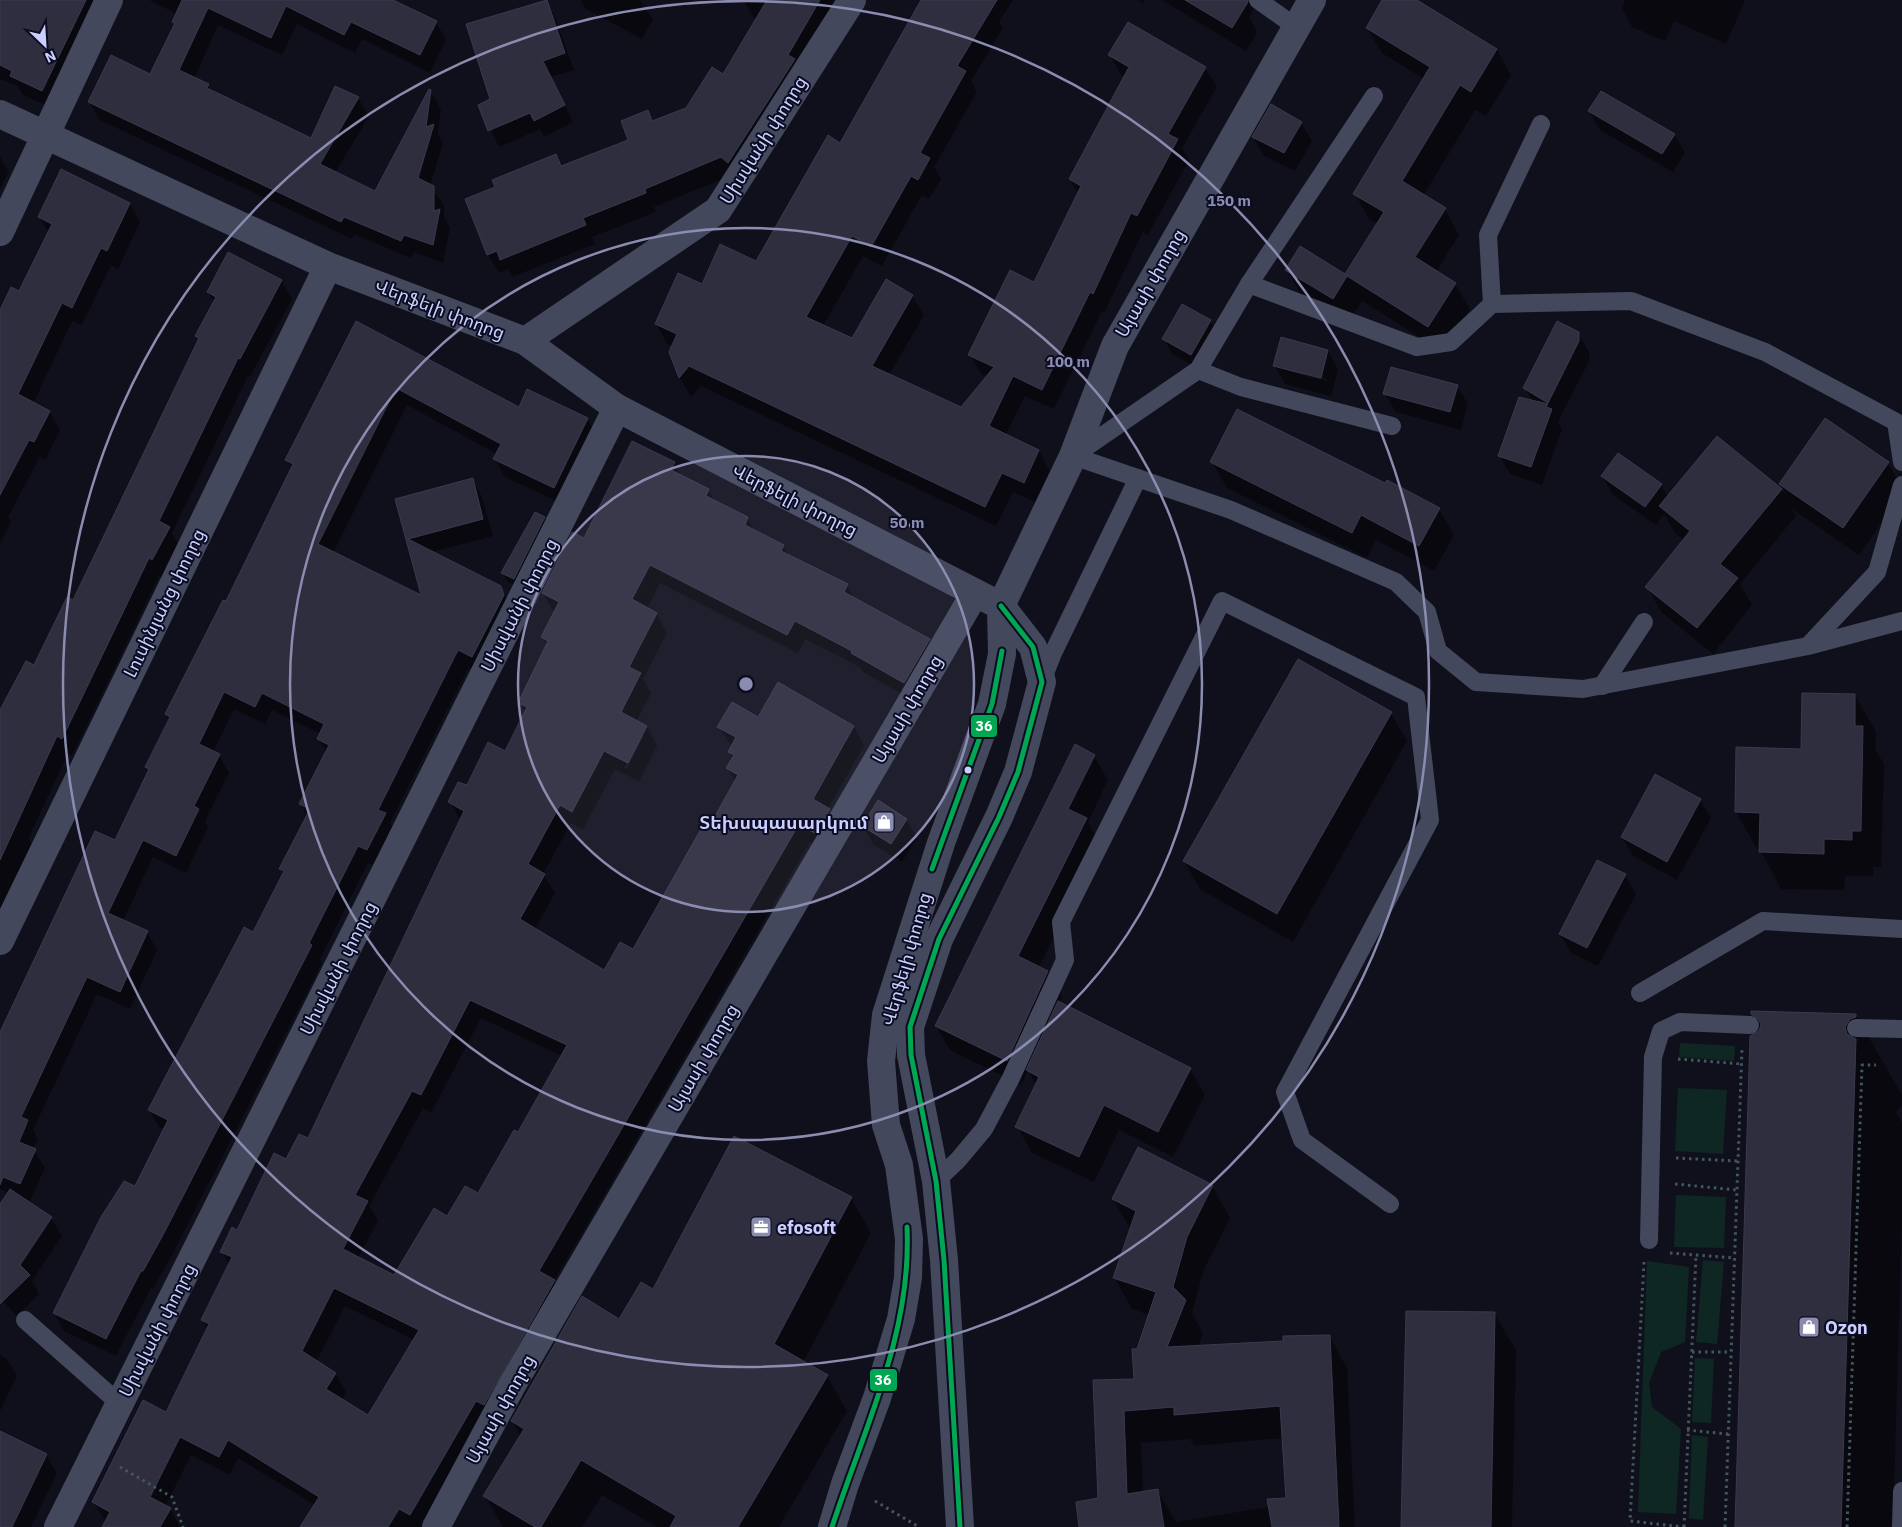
<svg xmlns="http://www.w3.org/2000/svg" width="1902" height="1527" font-family="'IBM Plex Sans','Noto Sans Armenian',sans-serif">
  <style>
    .green { fill: #0e2723 }
    .shadow { fill: #0007; fill-rule: evenodd }
    .building { fill: #2e2e3e; stroke: #3a3a50; fill-rule: evenodd }
    .lines { fill: none; stroke-linecap: round; stroke-linejoin: round }
    .path { stroke: #43575f; stroke-width: 3; stroke-dasharray: 2.5 4; stroke-linecap: butt }
    .service { stroke: #44485d; stroke-width: 18 }
    .minor { stroke: #44485d; stroke-width: 28 }
    .tertiary { stroke: #44485d; stroke-width: 28 }
    .bus-1-casing { stroke: #0b0c21; stroke-width: 9 }
    .bus-1 { stroke: #00a651; stroke-width: 5 }
    .ring { fill: none; stroke: #8a8cb0; stroke-width: 2.5 }
    .bus-dot { fill: #cbcfff; stroke: #0b0c21; stroke-width: 2 }
    .labels { text-anchor: middle; dominant-baseline: central; stroke-width: 4; stroke-linejoin: round; paint-order: stroke }
    .street-label { font-size: 18px; fill: #cbcfff; stroke: #0b0c21 }
    .poi-label { font-size: 18px; font-weight: bold; fill: #cbcfff; stroke: #0b0c21; text-anchor: start }
    .centre { fill: #8a8cb0; stroke: #0b0c21; stroke-width: 2.5 }
    .ring-label { font-size: 15px; text-anchor: middle; font-weight: bold; fill: #8a8cb0; stroke: #0b0c21; stroke-width: 4; stroke-linejoin: round; paint-order: stroke }
    .line-badge { stroke: #0b0c21; stroke-width: 2 }
    .badge-label { font-size: 14px; text-anchor: middle; font-weight: bold; fill: #fff }
  </style>
  <rect width="100%" height="100%" fill="#10101c"/>
  <!-- green -->
  <g class="green">
    <path d="M1680,1043L1735,1046L1734,1061L1679,1057Z"/>
    <path d="M1678,1088L1727,1090L1723,1154L1675,1151Z"/>
    <path d="M1676,1195L1726,1197L1724,1248L1674,1247Z"/>
    <path d="M1703,1260L1724,1262L1717,1344L1696,1342Z"/>
    <path d="M1647,1261L1689,1267L1685,1342L1661,1352L1649,1383L1652,1407L1681,1429L1676,1514L1638,1512Z"/>
    <path d="M1695,1358L1714,1359L1711,1423L1692,1422Z"/>
    <path d="M1692,1435L1708,1437L1703,1520L1689,1518Z"/>
  </g>
  <!-- shadow -->
  <g class="shadow">
    <path d="M0,0H94L53,109L22,94L18,86L0,79Z"/>
    <path d="M149,0H390L436,22L446,40L430,73L362,39L355,53L297,24L282,55L218,25L194,79L208,85L211,91L312,140L358,98L369,116L335,173L375,193L430,91L441,109L438,134L443,143L430,186L444,205V217L450,228L443,263L414,252L411,258L354,234L352,239L100,120L89,102L151,76L175,24L174,22L177,14Z"/>
    <path d="M581,0H640L653,20L642,39L586,9Z"/>
    <path d="M747,0H842L733,175L654,207L656,212L592,237L595,244L512,277L508,269L499,273L488,255L466,200L497,187L556,156L562,167L630,140L647,112L653,122L686,109L724,75L756,21L745,3Z"/>
    <path d="M922,0H1013L999,22L1003,28L971,81L977,92L934,167L941,179L929,199L922,195L882,266L863,256L823,326L852,340L912,296L924,315L889,375L961,408L987,377L981,374L970,355L1034,283L1078,194L1070,179L1125,77L1121,75L1110,55L1205,68L1217,87L1182,148L1189,160L1148,235L1143,232L1104,313L1102,311L1054,409L1025,396L1005,436L1039,451L1050,471L1035,502L1013,492L996,526L701,386L691,397L680,378L670,352L673,346L667,344L656,324L703,286L757,262L841,144Z"/>
    <path d="M1137,0H1145L1143,4Z"/>
    <path d="M1162,0H1259L1249,17L1257,32L1246,51Z"/>
    <path d="M1384,0H1414L1497,50L1511,75L1486,116L1475,110L1423,196L1445,209L1459,235L1436,272L1455,284L1470,309L1443,352L1362,301L1347,324L1301,295L1287,270L1346,276L1378,224L1369,219L1355,194L1424,79L1382,53L1367,28Z"/>
    <path d="M1625,0H1745L1726,44L1674,21L1665,41L1632,27L1622,9Z"/>
    <path d="M546,1L555,17L574,70L551,77L573,122L544,137L540,129L499,147L479,106L492,100Z"/>
    <path d="M1589,111L1675,135L1685,153L1673,172L1600,130Z"/>
    <path d="M1301,123L1312,141L1295,171L1264,156L1253,137Z"/>
    <path d="M0,157L9,172L0,189Z"/>
    <path d="M130,204L140,222L118,269L111,265L82,325L72,321L33,404L50,412L60,431L45,460L40,457L8,517L11,522L0,544V313L19,292L49,233L39,217Z"/>
    <path d="M282,281L292,299L250,377L248,376L172,533L179,546L163,578L159,576L72,756L68,754L29,837L33,849L0,911V712L34,666L74,602L199,340L197,336L214,302L208,292Z"/>
    <path d="M1210,321L1219,335L1200,369L1172,354L1164,339Z"/>
    <path d="M356,323L519,408L587,419L598,437L565,505L505,477L495,459L497,454L407,405L333,553L422,598L396,500L472,479L482,497L493,536L432,552L500,587L511,605L482,674L469,667L390,823L395,832L377,867L368,863L320,959L322,963L173,1253L153,1289L151,1288L116,1356L64,1331L54,1313L135,1188L165,1130L159,1127L149,1110L253,933L284,874L280,869L307,816L301,804L327,753L318,739L321,734L272,710L265,724L234,709L213,752L219,755L229,773L205,821L208,827L186,873L153,857L123,921L147,932L157,950L130,1009L97,994L33,1130L38,1139L33,1149L45,1168L29,1203L51,1218L62,1236L32,1281L39,1294L17,1316L0,1298V1206L9,1193L0,1189V1035L115,842L149,772L147,767L170,721L166,714L226,603L292,470L287,460Z"/>
    <path d="M1578,333L1589,352V361L1558,422L1562,429L1542,485L1510,474L1499,455L1533,402L1525,388Z"/>
    <path d="M1328,351L1338,370L1331,396L1285,384L1274,365ZM1287,368L1327,379V381L1287,371Z"/>
    <path d="M1457,386L1468,404L1461,430L1396,412L1385,394Z"/>
    <path d="M1718,437L1786,494L1780,484L1888,463L1902,488V494L1859,555L1792,509L1796,516L1740,584L1752,605L1713,654L1662,613L1647,587L1684,540L1675,533L1664,514L1656,525L1613,495L1602,476L1661,485L1668,497Z"/>
    <path d="M1212,462L1386,485L1439,509L1454,535L1434,571L1376,540L1367,558L1227,488Z"/>
    <path d="M674,463L682,477L708,490L715,502L747,518L755,532L783,546L789,556L847,585L854,599L929,640L940,659L915,701L863,672L860,667L805,639L798,653L660,583L647,609L656,614L667,633L643,679L651,693L636,722L647,727L657,746L639,781L615,769L583,829L571,823L543,874L555,893L535,929L605,972L633,950L735,782L728,768L733,758L729,752L732,747L719,727L758,719L854,727L864,745L828,809L840,829L827,852L810,842L554,1281L565,1300L424,1527H302L315,1505L238,1458L230,1475L191,1455L165,1507L170,1509L181,1527H104L106,1522L94,1502L166,1413L208,1330L202,1320L229,1265L222,1252L287,1161L309,1140L461,821L450,802L506,752L525,712L520,703L547,646L543,637L554,612L543,593L584,540ZM641,736H644L626,770L624,768ZM481,1018L562,1056L518,1133L478,1195L447,1218L394,1276L358,1258L378,1221L369,1206L423,1108L431,1113ZM345,1306L414,1340L368,1416L342,1400L346,1392L336,1374L316,1362Z"/>
    <path d="M544,518L549,527L519,587L508,582L503,573Z"/>
    <path d="M1855,695L1876,732L1875,749L1884,764L1881,867H1873V876H1845L1844,890L1781,889L1760,849H1757L1736,812L1802,750Z"/>
    <path d="M1391,713L1407,741L1293,942L1200,889L1184,861Z"/>
    <path d="M1094,756L1108,780L1088,822L1100,844L1039,967L1047,972L1062,997L1059,1003L1190,1069L1205,1095L1173,1157L1119,1130L1094,1182L1032,1153L1017,1126L1036,1085L1028,1071L1021,1085L950,1050L936,1026Z"/>
    <path d="M1700,800L1711,818L1677,880L1633,856L1622,837Z"/>
    <path d="M906,819L917,838L902,862L874,845L863,826Z"/>
    <path d="M1625,875L1636,894L1598,966L1571,953L1560,934Z"/>
    <path d="M1752,1014L1856,1015L1902,1095V1105L1896,1112L1902,1122V1217L1893,1527H1736L1761,1029Z"/>
    <path d="M1212,1186L1230,1218L1204,1269L1192,1313L1203,1333L1198,1347L1284,1342L1329,1336L1347,1368L1355,1527H1081L1099,1500L1095,1382L1135,1380L1138,1350L1149,1315L1132,1309L1114,1277L1131,1230L1113,1199ZM1283,1438L1287,1499L1269,1507L1176,1522L1158,1491L1143,1493L1141,1443L1190,1439L1194,1446Z"/>
    <path d="M851,1198L871,1233L803,1363L827,1376L847,1411L779,1527H657L602,1495L582,1527H503L485,1496L521,1437L512,1421L653,1291Z"/>
    <path d="M1494,1313L1516,1350L1512,1527H1402Z"/>
    <path d="M0,1355L6,1358L17,1376L0,1411Z"/>
    <path d="M0,1433L46,1455L57,1474L31,1527H0Z"/>
  </g>
  <!-- building -->
  <g class="building">
    <path d="M0,0H86L42,91L10,76L12,71L0,65Z"/>
    <path d="M182,0H393L437,21L420,55L351,22L344,35L286,6L271,38L208,8L179,70L209,84L207,88L311,138L335,86L359,97L320,164L375,191L429,89L431,90L426,127L434,124L418,178L434,186V211L440,209L433,245L404,235L401,241L344,217L341,222L88,102L111,55L150,74L175,23L172,22Z"/>
    <path d="M547,0L565,53L543,61L565,105L534,121L530,113L488,131L478,105L490,99L466,24Z"/>
    <path d="M767,0H820L788,55L795,59L728,163L721,157L645,189L646,193L583,218L586,225L500,260L497,251L487,255L465,199L495,187L492,180L556,154L561,166L628,140L621,121L648,110L652,121L686,108L712,67L723,74Z"/>
    <path d="M921,0H997L957,66L966,71L920,153L930,158L918,180L911,176L871,247L852,236L806,317L852,338L886,279L913,295L872,366L961,407L994,367L968,355L1010,270L1034,282L1081,186L1069,179L1129,67L1108,55L1128,22L1206,67L1168,134L1178,139L1137,216L1131,213L1093,294L1090,292L1042,390L1013,376L989,426L1039,450L1024,483L1002,473L985,507L689,366L679,378L669,352L677,334L655,324L678,273L702,284L720,244L756,261L828,135L840,143Z"/>
    <path d="M1185,0H1248V2L1232,28Z"/>
    <path d="M1382,0H1417L1497,49L1471,92L1460,85L1402,181L1446,208L1415,257L1456,283L1428,327L1347,276L1333,299L1285,270L1300,246L1345,274L1384,212L1353,194L1430,67L1366,28Z"/>
    <path d="M1601,91L1675,134L1662,154L1588,111Z"/>
    <path d="M1271,104L1302,122L1284,153L1252,137Z"/>
    <path d="M61,169L130,203L107,251L101,248L72,308L62,303L18,394L50,411L34,442L29,440L0,495V310L11,287L19,291L52,224L38,217Z"/>
    <path d="M228,252L282,280L240,359L238,358L159,521L170,527L152,560L149,558L62,739L57,736L0,860V710L26,661L34,665L67,597L73,600L199,338L195,336L216,297L207,292Z"/>
    <path d="M1182,304L1211,320L1191,355L1162,339Z"/>
    <path d="M356,321L519,407L527,389L588,418L554,488L493,459L501,444L396,388L318,544L421,595L395,499L473,478L483,519L408,539L501,586L504,595L472,657L458,650L378,810L386,813L367,850L358,846L309,943L312,945L163,1235L143,1271H141L106,1339L53,1313L101,1217L124,1181L135,1186L168,1120L148,1110L244,927L253,932L284,871L279,869L310,809L299,804L329,745L317,739L324,724L262,693L255,707L224,692L199,744L220,754L194,806L199,809L176,856L143,840L108,913L148,931L120,992L87,977L21,1117L28,1120L19,1142L36,1149L20,1184L3,1177L0,1185V1032L95,831L115,840L149,769L145,767L170,717L165,714L223,600L226,601L293,464L285,460Z"/>
    <path d="M1557,321L1579,332V341L1548,403L1523,388Z"/>
    <path d="M1281,337L1328,350L1321,378L1273,366Z"/>
    <path d="M1391,367L1458,385L1450,412L1383,394Z"/>
    <path d="M1519,397L1548,404L1546,407L1552,409L1531,467L1498,456Z"/>
    <path d="M1237,409L1385,483L1387,480L1440,508L1419,546L1361,515L1352,533L1210,462Z"/>
    <path d="M1825,418L1889,462L1843,528L1779,484Z"/>
    <path d="M1717,436L1782,489L1720,564L1738,578L1697,628L1645,587L1690,531L1659,506Z"/>
    <path d="M632,441L675,462L671,470L709,489L706,496L748,517L745,525L784,545L781,551L848,584L844,592L930,639L904,683L851,653L852,651L795,621L787,635L650,565L632,599L657,613L629,667L641,673L621,712L647,726L628,763L604,751L572,812L560,805L528,864L545,874L520,919L604,970L620,942L633,949L705,822L710,825L738,775L726,768L734,755L728,752L736,737L717,727L732,702L758,717L778,682L854,726L813,799L830,809L816,834L799,824L539,1271L555,1280L484,1405L476,1401L410,1515L399,1509L388,1527H300L319,1497L228,1440L219,1457L180,1437L150,1497L171,1508L160,1527H102L110,1512L92,1502L143,1400L166,1412L209,1324L201,1320L232,1257L220,1252L232,1227L237,1230L274,1153L286,1159L299,1134L308,1138L464,811L448,802L458,782L467,785L488,742L505,751L527,707L518,703L548,641L541,637L559,602L542,593L572,532L584,538ZM470,1000L567,1045L518,1132L514,1130L478,1193L465,1186L447,1216L434,1208L394,1275L343,1249L368,1201L355,1195L412,1091L421,1095ZM334,1288L419,1330L368,1415L326,1389L336,1373L302,1351Z"/>
    <path d="M1618,453L1662,484L1645,507L1601,476Z"/>
    <path d="M535,512L545,517L514,579L501,573Z"/>
    <path d="M1298,659L1392,712L1277,914L1183,861Z"/>
    <path d="M1802,693L1855,694V726H1863L1861,831H1852V840L1824,839V854L1759,852L1760,813L1735,812L1736,747L1801,749Z"/>
    <path d="M1075,744L1095,755L1068,809L1087,818L1018,956L1048,971L1007,1061L935,1026Z"/>
    <path d="M1655,774L1701,799L1667,862L1621,837Z"/>
    <path d="M878,800L907,819L891,844L862,826Z"/>
    <path d="M1597,860L1626,874L1587,948L1559,934Z"/>
    <path d="M1058,1001L1191,1068L1158,1132L1104,1105L1079,1157L1015,1127L1039,1077L1026,1070Z"/>
    <path d="M1751,1011L1856,1014V1017L1850,1019L1845,1027L1847,1034L1856,1039L1841,1527H1735L1750,1036L1759,1031L1761,1025L1759,1020L1751,1014Z"/>
    <path d="M734,1136L852,1197L774,1344L828,1375L738,1527H670L676,1516L581,1460L541,1527H535L483,1496L524,1429L511,1421L582,1296L619,1319L641,1282L653,1289Z"/>
    <path d="M1138,1147L1213,1185L1187,1237L1173,1287L1186,1300L1167,1347L1283,1341V1336L1330,1335L1339,1527H1272L1267,1499L1286,1498L1280,1406L1174,1415V1407L1124,1411L1127,1494L1158,1489L1164,1527H1079L1076,1502L1098,1498L1093,1380L1134,1379L1132,1349H1137L1156,1292L1113,1278L1136,1211L1112,1199Z"/>
    <path d="M10,1189L52,1217L20,1265L30,1275L0,1304V1204Z"/>
    <path d="M1406,1311L1495,1312L1491,1527H1401Z"/>
    <path d="M0,1431L47,1454L12,1527H0Z"/>
  </g>
  <g class="lines">
    <!-- path -->
    <g class="path">
      <path d="M1678,1059L1741,1064"/>
      <path d="M1676,1158L1738,1161"/>
      <path d="M1675,1184L1737,1190"/>
      <path d="M1670,1253L1734,1258"/>
      <path d="M1644,1262L1630,1521L1684,1527"/>
      <path d="M1692,1352H1731"/>
      <path d="M1687,1430L1728,1434"/>
      <path d="M120,1467L172,1497L183,1527"/>
      <path d="M875,1501L919,1527"/>
      <path d="M1684,1527L1696,1255"/>
      <path d="M1725,1527L1742,1048"/>
      <path d="M1847,1527L1862,1065H1876"/>
    </g>
    <!-- service -->
    <g class="service">
      <path d="M1258,0L1296,27"/>
      <path d="M1249,284L1417,347L1451,342L1492,304L1631,301L1765,352L1896,422L1902,462"/>
      <path d="M1492,304L1488,235L1541,124"/>
      <path d="M1198,370L1241,387L1392,426"/>
      <path d="M1073,456L1231,510L1396,582L1427,612L1438,651L1476,682L1583,689L1808,646L1902,621"/>
      <path d="M1073,456L1198,370L1249,284L1374,96"/>
      <path d="M1809,645L1877,572L1902,485"/>
      <path d="M1042,681L1053,653L1138,478"/>
      <path d="M1602,686L1644,622"/>
      <path d="M1640,993L1763,921L1902,929"/>
      <path d="M1856,1028L1902,1029"/>
      <path d="M936,1181L958,1160L984,1129L1011,1078L1065,960L1061,922L1222,601L1416,697L1430,820L1285,1092L1302,1140L1390,1204"/>
      <path d="M1649,1240L1653,1057L1661,1031L1680,1022L1750,1025"/>
      <path d="M25,1320L120,1404"/>
      <path d="M1901,1527L1902,1491"/>
    </g>
    <!-- minor -->
    <g class="minor">
      <path d="M0,232L109,0"/>
      <path d="M525,341L718,210L852,0"/>
      <path d="M1001,606L1073,456L1115,346L1312,0"/>
      <path d="M0,941L328,266"/>
      <path d="M58,1527L617,408"/>
      <path d="M436,1527L512,1385L975,593"/>
    </g>
    <!-- tertiary -->
    <g class="tertiary">
      <path d="M0,114L328,266L525,341L617,408L1001,606L1033,647L1042,682L1018,772L999,817L939,939L910,1027L911,1055L936,1181L944,1260L960,1527"/>
      <path d="M832,1527L845,1484L877,1398L901,1319L908,1278L909,1239L899,1165L886,1125L881,1061L886,1015L941,843L992,704L1002,654L1001,606"/>
    </g>
    <!-- bus-1 casing -->
    <g class="bus-1-casing">
      <g id="bus-1">
        <path d="M932,869L992,704L1002,651"/>
        <path d="M832,1527C864,1428 912,1334 907,1227"/>
        <path d="M960,1527L944,1260L936,1181L911,1055L910,1027L939,939L999,817L1018,772L1042,682L1033,647L1001,606"/>
      </g>
    </g>
    <!-- bus-1 -->
    <use href="#bus-1" class="bus-1"/>
  </g>
  <!-- distance rings -->
  <circle cx="746" cy="684" r="228" fill="#8a8cb0" fill-opacity=".12"/>
  <g class="ring">
    <circle cx="746" cy="684" r="228"/>
    <circle cx="746" cy="684" r="456"/>
    <circle cx="746" cy="684" r="683"/>
  </g>
  <!-- icons -->
  <defs>
    <g id="shop-square" transform="scale(1.125)"><rect x="-9" y="-9" width="18" height="18" rx="4" fill="#8a8cb0" stroke="#0b0c21"/><path d="M-5-2.5h2.3a2.7 3.5 0 0 1 5.4 0H5L5.5 6h-11ZM-1.5-2.5h3a1.5 2.3 0 0 0-3 0Z" fill="#fff"/></g>
    <g id="office-square" transform="scale(1.125)"><rect x="-9" y="-9" width="18" height="18" rx="4" fill="#8a8cb0" stroke="#0b0c21"/><path d="M-6-3h4V-5.5h4V-3h4V5H-6ZM-1-4.5V-3h2v-1.5ZM-6 0V1H6V0Z" fill="#fff"/></g>
  </defs>
  <g fill-rule="evenodd">
    <use href="#shop-square" x="884" y="822"/>
    <use href="#office-square" x="761" y="1227"/>
    <use href="#shop-square" x="1809" y="1327"/>
  </g>
  <!-- markers -->
  <circle class="bus-dot" cx="968" cy="770" r="4.5"/>
  <g class="labels">
    <!-- street labels -->
    <g class="street-label">
      <text transform="translate(763 140) rotate(-58)">Սիսվանի փողոց</text>
      <text transform="translate(1150 283) rotate(-60)">Այասի փողոց</text>
      <text transform="translate(440 309) rotate(21)">Վերֆելի փողոց</text>
      <text transform="translate(795 500) rotate(27)">Վերֆելի փողոց</text>
      <text transform="translate(164 603) rotate(-64)">Լուսինյանց փողոց</text>
      <text transform="translate(519 605) rotate(-63)">Սիսվանի փողոց</text>
      <text transform="translate(907 709) rotate(-60)">Այասի փողոց</text>
      <text transform="translate(906 959) rotate(-74)">Վերֆելի փողոց</text>
      <text transform="translate(338 968) rotate(-63)">Սիսվանի փողոց</text>
      <text transform="translate(703 1058) rotate(-60)">Այասի փողոց</text>
      <text transform="translate(157 1330) rotate(-63)">Սիսվանի փողոց</text>
      <text transform="translate(500 1409) rotate(-61)">Այասի փողոց</text>
    </g>
    <!-- poi labels -->
    <g class="poi-label">
      <text x="868" y="822" text-anchor="end">Տեխսպասարկում</text>
      <text x="777" y="1227">efosoft</text>
      <text x="1825" y="1327">Ozon</text>
    </g>
  </g>
  <circle cx="746" cy="684" r="8" class="centre"/>
  <g class="ring-label">
    <text x="1229" y="206">150 m</text>
    <text x="1068" y="367">100 m</text>
    <text x="907" y="528">50 m</text>
  </g>
  <g class="line-badge">
    <rect x="970" y="714" width="28" height="24" rx="5" fill="#00a651"/>
    <rect x="869" y="1368" width="29" height="24" rx="5" fill="#00a651"/>
  </g>
  <g class="badge-label">
    <text x="984" y="731">36</text>
    <text x="883" y="1385">36</text>
  </g>
  <!-- north arrow -->
  <g transform="translate(45 45) rotate(155)" stroke="#0b0c21" stroke-width="4" paint-order="stroke">
  <path d="M0-4L9 19L0 12L-9 19Z" fill="#cbcfff"/>
  <text y="-8" font-size="14" font-weight="bold" text-anchor="middle" fill="#cbcfff">N</text>
  </g>
</svg>
